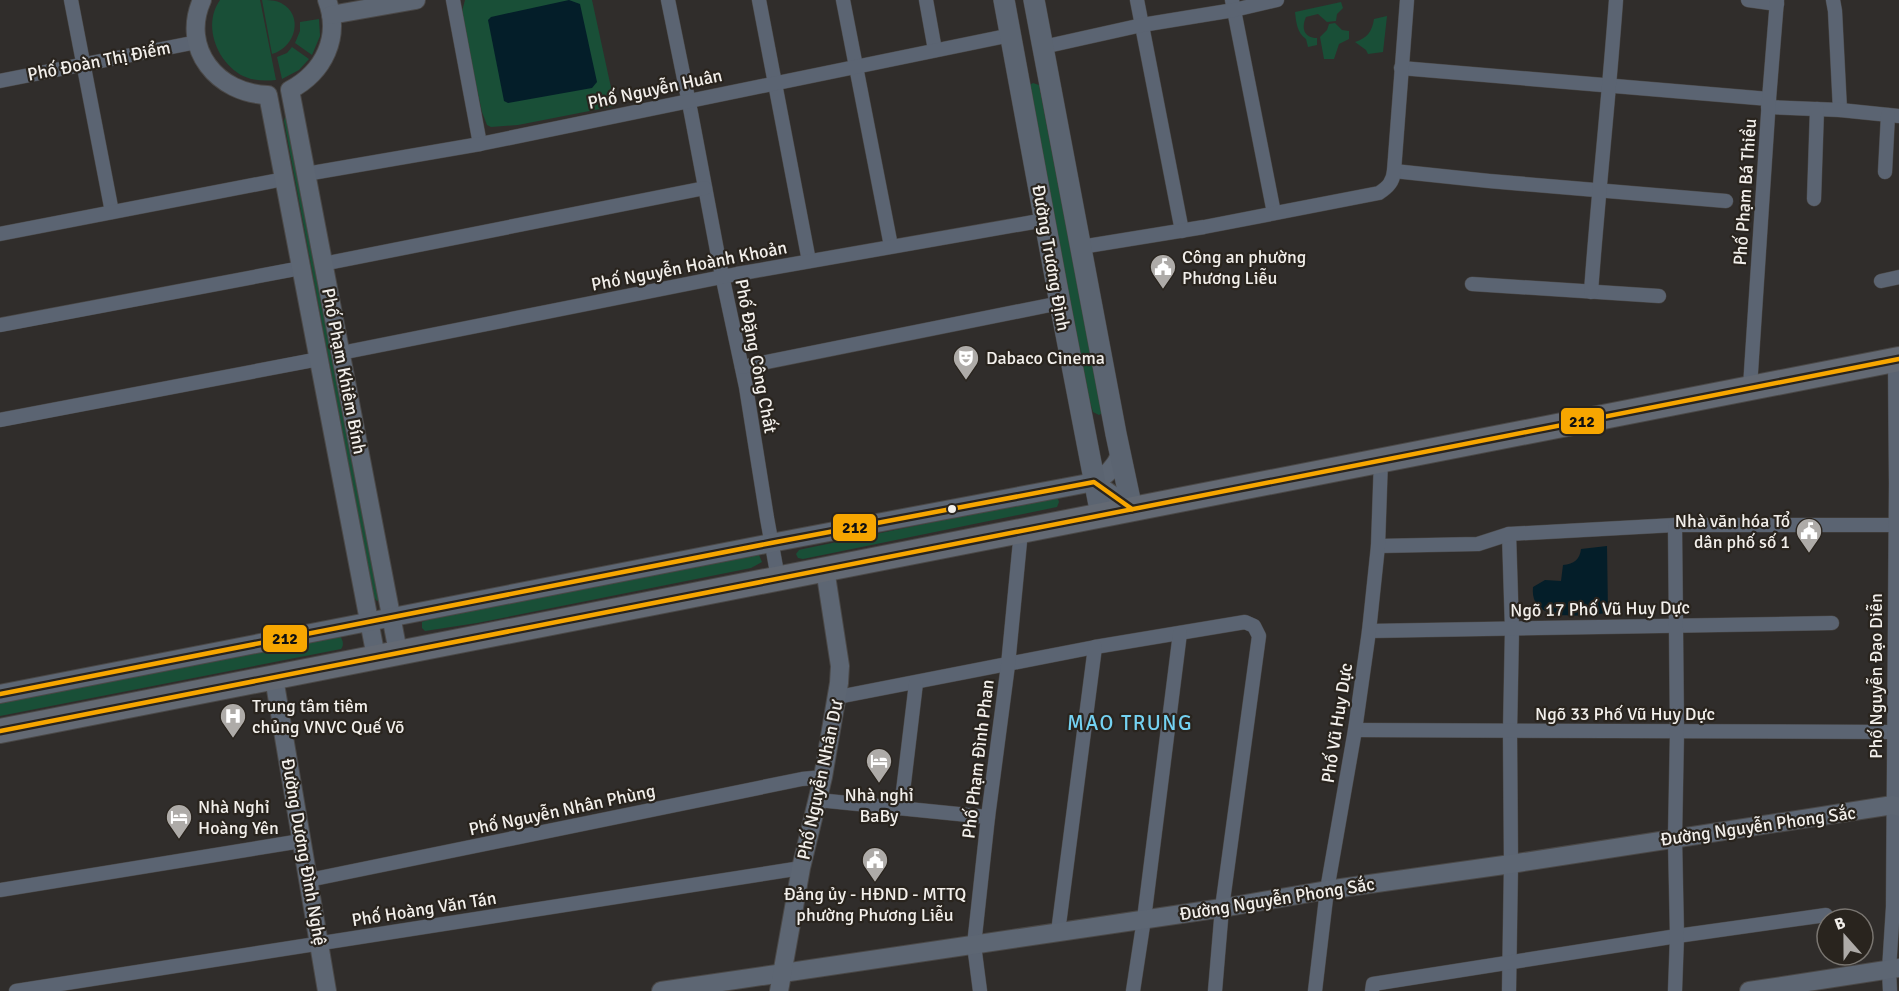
<svg xmlns="http://www.w3.org/2000/svg" width="1899" height="991" font-family="Signika,sans-serif">
  <style>
    .green { fill: #194f37 }
    .water { fill: #041e29 }
    .lines { fill: none; stroke-linecap: round; stroke-linejoin: round }
    .street-casing { stroke: #4a4847; stroke-width: 15 }
    .secondary-casing { stroke: #4a4847; stroke-width: 20 }
    .primary-casing { stroke: #4a4847; stroke-width: 22 }
    .highway-casing { stroke: #4a4847; stroke-width: 26 }
    .street { stroke: #5b6472; stroke-width: 14 }
    .secondary { stroke: #5d6673; stroke-width: 18 }
    .primary { stroke: #5b6471; stroke-width: 21 }
    .highway { stroke: #636973; stroke-width: 24 }
    .bus-1-casing { stroke: #29241e; stroke-width: 9 }
    .bus-1 { stroke: #f7a600; stroke-width: 4.5 }
    .bus-dot { fill: #f2efeb; stroke: #29241e; stroke-width: 2 }
    .labels { text-anchor: middle; dominant-baseline: central; stroke-width: 4.5; stroke-linejoin: round; paint-order: stroke }
    .street-label { font-size: 18px; fill: #f2efeb; stroke: #29241e }
    .poi-label { font-size: 18px; fill: #f2efeb; stroke: #29241e; text-anchor: start }
    .quarter-label { font-size: 21px; letter-spacing: 1.5px; fill: #74d2f2; stroke: #29241e }
    .line-badge { stroke: #29241e; stroke-width: 2 }
    .pale-badge-label { font-size: 16px; text-anchor: middle; font-weight: bold; fill: #111 }
  </style>
  <rect width="100%" height="100%" fill="#302d2b"/>
  <!-- green -->
  <g class="green">
    <path d="M220,0H260L276,80C264,81 254,81 243,76C217,63 202,25 220,0Z"/>
    <path d="M262,0C269,0 275,0 281,3C304,15 296,47 272,54Z"/>
    <path d="M465,0H592L615,106L518,125L491,127L487,125L482,112L461,15Z"/>
    <path d="M1341,2L1343,8L1337,14L1336,21L1327,22L1318,14L1306,17C1301,28 1304,38 1317,38V45L1308,47L1306,39C1297,33 1296,22 1295,12Z"/>
    <path d="M1387,16L1383,52L1368,54L1366,50L1355,42C1367,38 1372,32 1374,19Z"/>
    <path d="M319,19L320,36L312,55L295,43L300,31V22Z"/>
    <path d="M1335,23L1342,30L1349,31V39L1339,44L1334,59H1324L1320,37L1327,30L1329,24Z"/>
    <path d="M292,47L309,59L299,70L282,79L277,57L287,53Z"/>
    <path d="M1033,83L1039,85L1102,413L1099,415L1093,412L1090,402L1028,86Z"/>
    <path d="M285,117H288L380,600L377,601L373,596L284,121Z"/>
    <path d="M1055,497L1058,499L1059,502L1057,507L803,559L798,558L796,554L799,550L803,549Z"/>
    <path d="M753,555H759L762,562L751,568L477,623L425,631L422,628V622L430,619Z"/>
    <path d="M339,634C342,639 345,644 341,649L0,716V700Z"/>
  </g>
  <!-- water -->
  <g class="water">
    <path d="M569,0L580,4L597,82L592,88L508,103L504,101L488,20L491,17Z"/>
    <path d="M1607,546L1608,613C1585,615 1529,625 1533,587L1545,580L1561,581L1563,565C1574,564 1580,559 1581,549Z"/>
  </g>
  <g class="lines">
    <!-- street casing -->
    <g class="street-casing">
      <g id="street">
        <path d="M71,0L112,212"/>
        <path d="M453,0L480,144"/>
        <path d="M668,0L691,113L719,261L746,387L767,518L778,578"/>
        <path d="M759,0L809,261"/>
        <path d="M843,0L891,246"/>
        <path d="M926,0L935,50"/>
        <path d="M1137,0L1182,231"/>
        <path d="M1232,0L1274,213"/>
        <path d="M1748,0L1777,4"/>
        <path d="M1833,0L1835,11L1840,110"/>
        <path d="M1043,47L1142,25L1234,10L1277,0"/>
        <path d="M1401,68L1769,99"/>
        <path d="M0,81L197,42"/>
        <path d="M1768,107L1840,110L1899,116"/>
        <path d="M1394,171L1489,181L1726,201"/>
        <path d="M1885,172L1888,115"/>
        <path d="M306,174L480,144L1011,35"/>
        <path d="M1814,199L1817,109"/>
        <path d="M0,234L284,179"/>
        <path d="M1081,247L1204,227L1379,193C1388,187 1393,182 1394,171L1407,0"/>
        <path d="M323,264L705,188"/>
        <path d="M1881,281L1899,277"/>
        <path d="M1472,284L1659,296"/>
        <path d="M1591,292C1598,195 1609,98 1616,0"/>
        <path d="M0,325L301,268"/>
        <path d="M341,353L737,274L1045,220"/>
        <path d="M742,367L1060,303"/>
        <path d="M1750,387L1769,99L1777,0"/>
        <path d="M0,420L319,359"/>
        <path d="M1509,534L1512,629L1510,732L1511,864L1509,991"/>
        <path d="M1378,546L1478,544L1509,534L1675,525H1894"/>
        <path d="M1369,631L1832,623"/>
        <path d="M838,697L1095,647L1245,622L1254,626L1259,636L1222,908L1215,991"/>
        <path d="M1355,730L1894,732"/>
        <path d="M818,800L988,817"/>
        <path d="M901,808L916,683"/>
        <path d="M309,880L802,779L823,777"/>
        <path d="M0,890L301,841"/>
        <path d="M1058,932L1095,647"/>
        <path d="M16,991L801,868"/>
        <path d="M980,991L974,945L988,817L1008,665L1021,531"/>
        <path d="M1133,991L1144,919L1180,633"/>
        <path d="M1315,991L1327,890L1355,730L1369,631L1378,546L1381,459"/>
        <path d="M1372,991L1373,984L1677,936L1826,915"/>
        <path d="M1675,991L1677,936L1675,838L1677,732L1675,525"/>
        <path d="M1890,991L1889,970L1893,907L1896,484L1895,360"/>
      </g>
    </g>
    <!-- secondary casing -->
    <g class="secondary-casing">
      <g id="secondary">
        <path d="M202,0C180,49 218,94 268,95L376,657"/>
        <path d="M327,0C341,37 324,72 290,90L398,652"/>
        <path d="M331,15L416,0"/>
        <path d="M1094,482L1132,509"/>
        <path d="M274,678L327,991"/>
        <path d="M0,694L771,543L1094,482C1106,476 1115,467 1120,455"/>
        <path d="M661,991L1222,908L1327,890L1511,864L1893,805L1899,807"/>
        <path d="M779,991L801,868L823,777L839,683L840,666L825,569"/>
        <path d="M1749,991L1899,968"/>
      </g>
    </g>
    <!-- primary casing -->
    <g class="primary-casing">
      <g id="primary">
        <path d="M1004,0L1060,303L1101,515"/>
        <path d="M1034,0L1116,434L1132,509"/>
      </g>
    </g>
    <!-- highway casing -->
    <g class="highway-casing">
      <path id="highway" d="M0,731L1899,359"/>
    </g>
    <!-- street -->
    <use href="#street" class="street"/>
    <!-- secondary -->
    <use href="#secondary" class="secondary"/>
    <!-- primary -->
    <use href="#primary" class="primary"/>
    <!-- highway -->
    <use href="#highway" class="highway"/>
    <!-- bus-1 casing -->
    <g class="bus-1-casing">
      <g id="bus-1">
        <path d="M0,694L771,543L1094,482L1132,509"/>
        <path d="M0,731L1899,359"/>
      </g>
    </g>
    <!-- bus-1 -->
    <use href="#bus-1" class="bus-1"/>
  </g>
  <!-- icons -->
  <defs>
    <g id="civic-pin" transform="scale(1.35)"><path d="M0 17L-7.5 6A9.5 9.5 0 1 1 7.5 6Z" fill="#aeaba8" stroke="#29241e"/><path d="M-.6-6.5H3V-4.5H.6V-3L4-1V1h2V6H-6V1h2V-1L-.6-3ZM-1.2 2.5V6h2.4V2.5Z" fill="#fff"/></g>
    <g id="theatre-pin" transform="scale(1.35)"><path d="M0 17L-7.5 6A9.5 9.5 0 1 1 7.5 6Z" fill="#aeaba8" stroke="#29241e"/><path d="M-5-5.5Q0-4 5-5.5V0Q5 5 0 6Q-5 5-5 0ZM-3.3-2.5H-1v1.5H-3.3ZM1-2.5H3.3v1.5H1ZM-2.8 1Q0 5.5 2.8 1Z" fill="#fff"/></g>
    <g id="hospital-pin" transform="scale(1.35)"><path d="M0 17L-7.5 6A9.5 9.5 0 1 1 7.5 6Z" fill="#aeaba8" stroke="#29241e"/><path d="M-5-5h3v3.5h4V-5h3V5h-3V1.5h-4V5h-3Z" fill="#fff"/></g>
    <g id="hotel-pin" transform="scale(1.35)"><path d="M0 17L-7.5 6A9.5 9.5 0 1 1 7.5 6Z" fill="#aeaba8" stroke="#29241e"/><path d="M-6-4.5h1.5V1H6V5H4.5V3h-9V5H-6ZM-4 0a1.8 1.8 0 1 1 3.6 0ZM.5 0V-2.5h3Q6-2.5 6 0Z" fill="#fff"/></g>
  </defs>
  <g fill-rule="evenodd">
    <use href="#civic-pin" x="1163" y="267"/>
    <use href="#theatre-pin" x="966" y="358"/>
    <use href="#civic-pin" x="1809" y="531"/>
    <use href="#hospital-pin" x="233" y="716"/>
    <use href="#hotel-pin" x="879" y="761"/>
    <use href="#hotel-pin" x="179" y="817"/>
    <use href="#civic-pin" x="875" y="860"/>
  </g>
  <!-- markers -->
  <circle class="bus-dot" cx="952" cy="509" r="5"/>
  <g class="labels">
    <!-- street labels -->
    <g class="street-label">
      <text transform="translate(99 61) rotate(-11)">Phố Đoàn Thị Điểm</text>
      <text transform="translate(655 89) rotate(-12)">Phố Nguyễn Huân</text>
      <text transform="translate(1745 192) rotate(-86)">Phố Phạm Bá Thiều</text>
      <text transform="translate(1051 258) rotate(80)">Đường Trương Định</text>
      <text transform="translate(689 266) rotate(-11)">Phố Nguyễn Hoành Khoản</text>
      <text transform="translate(756 356) rotate(79)">Phố Đặng Công Chất</text>
      <text transform="translate(344 371) rotate(79)">Phố Phạm Khiêm Bính</text>
      <text transform="translate(1600 609) rotate(-1)">Ngõ 17 Phố Vũ Huy Dực</text>
      <text transform="translate(1876 676) rotate(-90)">Phố Nguyễn Đạo Diễn</text>
      <text x="1625" y="714">Ngõ 33 Phố Vũ Huy Dực</text>
      <text transform="translate(1337 723) rotate(-81)">Phố Vũ Huy Dực</text>
      <text transform="translate(978 759) rotate(-83)">Phố Phạm Đình Phan</text>
      <text transform="translate(820 780) rotate(-78)">Phố Nguyễn Nhân Dư</text>
      <text transform="translate(562 810) rotate(-12)">Phố Nguyễn Nhân Phùng</text>
      <text transform="translate(1758 826) rotate(-8)">Đường Nguyễn Phong Sắc</text>
      <text transform="translate(304 852) rotate(80)">Đường Dương Đình Nghệ</text>
      <text transform="translate(1277 899) rotate(-9)">Đường Nguyễn Phong Sắc</text>
      <text transform="translate(424 909) rotate(-9)">Phố Hoàng Văn Tán</text>
    </g>
    <!-- poi labels -->
    <g class="poi-label">
      <text x="1182" y="257">Công an phường<tspan x="1182" dy="21">Phương Liễu</tspan></text>
      <text x="986" y="358">Dabaco Cinema</text>
      <text x="1790" y="521" text-anchor="end">Nhà văn hóa Tổ<tspan x="1790" dy="21">dân phố số 1</tspan></text>
      <text x="252" y="706">Trung tâm tiêm<tspan x="252" dy="21">chủng VNVC Quế Võ</tspan></text>
      <text x="879" y="795" text-anchor="middle">Nhà nghỉ<tspan x="879" dy="21">BaBy</tspan></text>
      <text x="198" y="807">Nhà Nghỉ<tspan x="198" dy="21">Hoàng Yên</tspan></text>
      <text x="875" y="894" text-anchor="middle">Đảng ủy - HĐND - MTTQ<tspan x="875" dy="21">phường Phương Liễu</tspan></text>
    </g>
    <!-- quarter labels -->
    <g class="quarter-label">
      <text x="1130" y="723">MAO TRUNG</text>
    </g>
  </g>
  <g class="line-badge">
    <rect x="1560" y="407" width="45" height="28" rx="6" fill="#f7a600"/>
    <rect x="832" y="513" width="45" height="29" rx="6" fill="#f7a600"/>
    <rect x="262" y="624" width="46" height="29" rx="6" fill="#f7a600"/>
  </g>
  <g class="pale-badge-label">
    <text x="1582" y="427">212</text>
    <text x="855" y="533">212</text>
    <text x="285" y="644">212</text>
  </g>
  <!-- north arrow -->
  <g transform="translate(1845 937) rotate(339)"><circle r="28" fill="#29241e" stroke="#797570" stroke-width="1.5"/>
  <path d="M0-4.5L10 22L0 15L-10 22Z" fill="#aeaba8"/>
  <text y="-9" font-size="16" font-weight="bold" text-anchor="middle" fill="#f2efeb">B</text>
  </g>
</svg>
